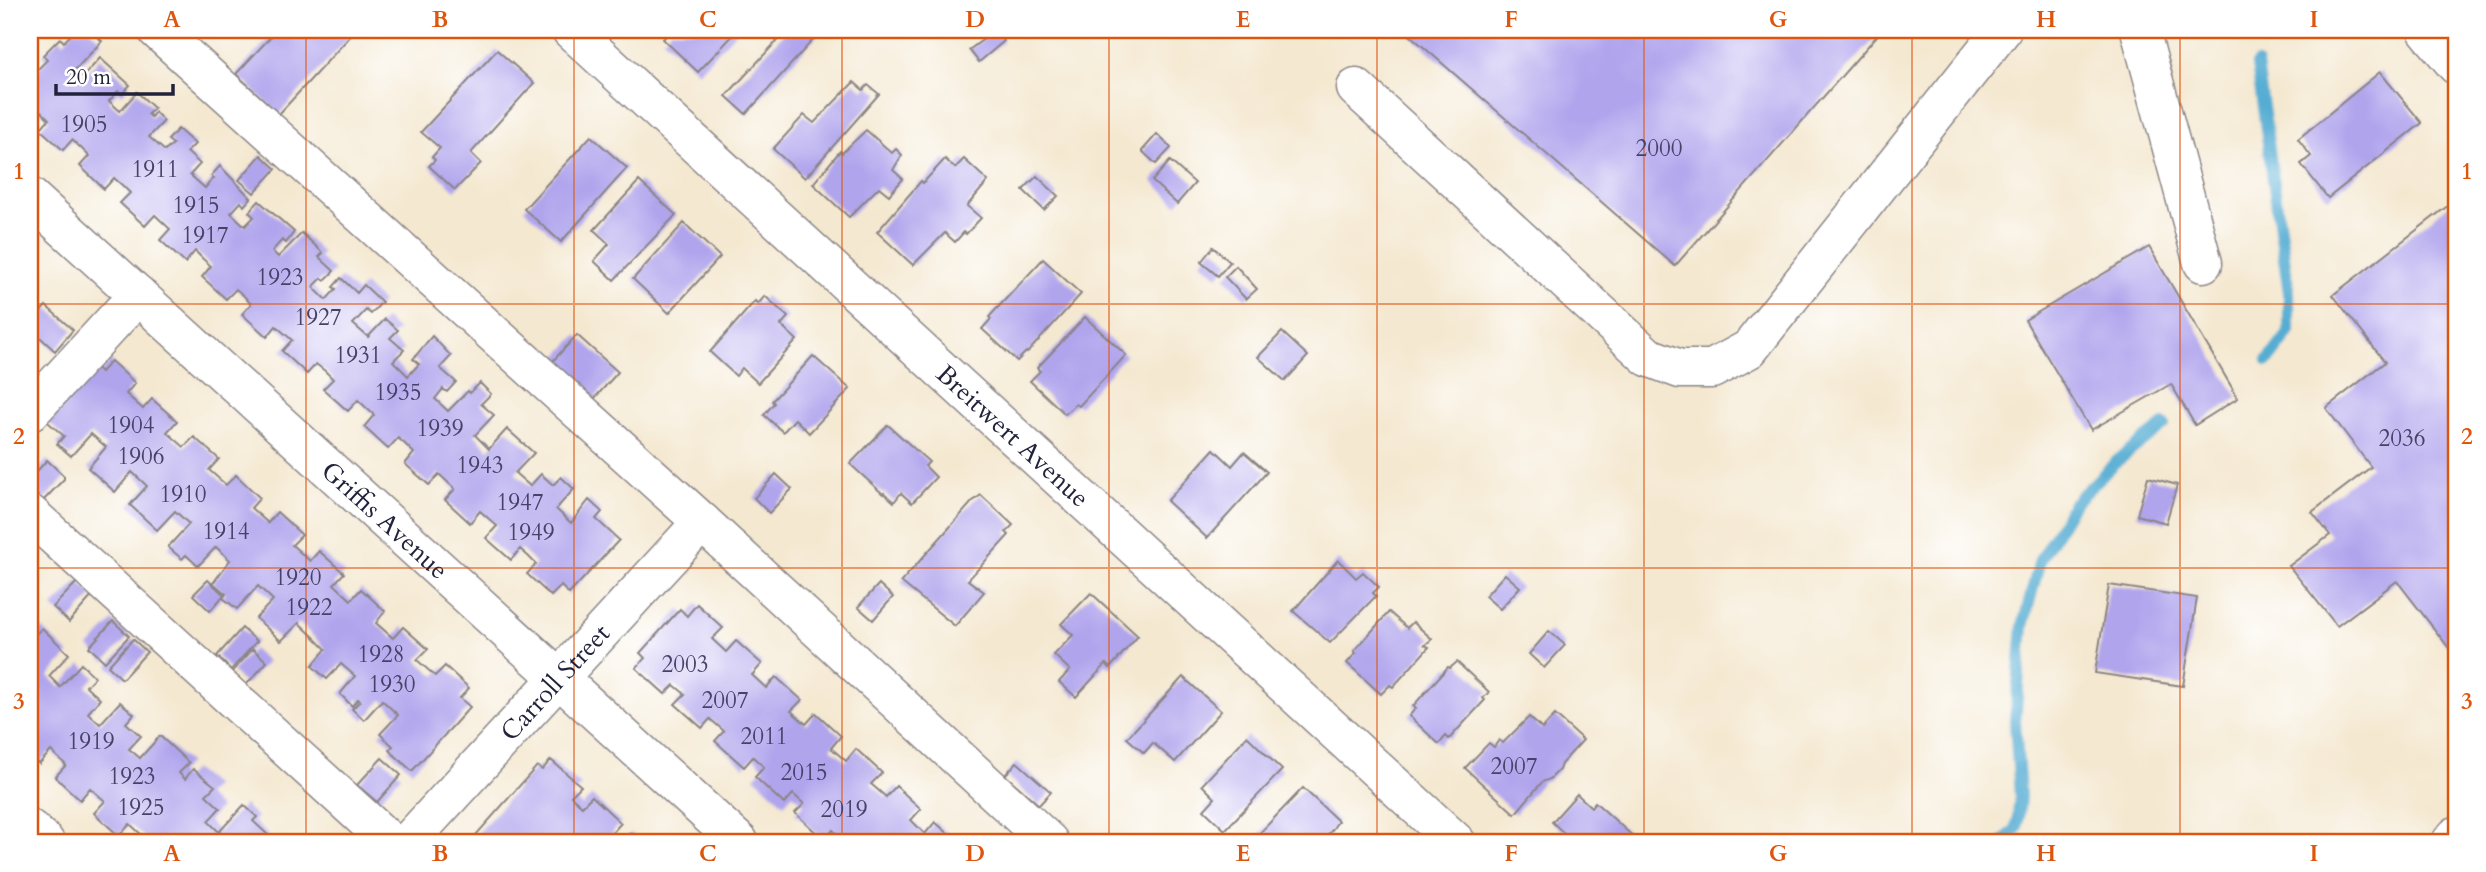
<svg xmlns="http://www.w3.org/2000/svg" width="2486" height="872" font-family="Cardo,serif">
  <style>
    .lines { fill: none; stroke-linecap: round; stroke-linejoin: round }
    .stream { stroke: #57add3; stroke-width: 12 }
    .building { fill: #b0a4ed }
    .minor-casing { stroke: #8b8586; stroke-width: 41 }
    .minor { stroke: #fff; stroke-width: 38 }
    .grid { fill: none; stroke: #de560e; stroke-width: 2; stroke-opacity: 0.55 }
    .labels { text-anchor: middle; dominant-baseline: central; stroke-width: 7; stroke-linejoin: round; paint-order: stroke }
    .number-label { font-size: 23px; fill: #464268 }
    .street-label { font-size: 26px; fill: #22223b; stroke: #fff }
    .neatline { fill: none; stroke: #de560e; stroke-width: 2.5 }
    .grid-label { font-size: 23px; text-anchor: middle; font-weight: bold; fill: #de560e }
  </style>
  <rect width="100%" height="100%" fill="#fff"/>
  <filter id="ink" filterUnits="userSpaceOnUse"><feTurbulence type="fractalNoise" baseFrequency=".0143" numOctaves="2"/><feDisplacementMap in="SourceGraphic" scale="14" xChannelSelector="R" yChannelSelector="G"/><feConvolveMatrix kernelMatrix="1 2 1 2 8 2 1 2 1" color-interpolation-filters="sRGB"/></filter>
  <filter id="wash" filterUnits="userSpaceOnUse"><feTurbulence type="fractalNoise" baseFrequency=".00686" numOctaves="4" result="noise"/><feDisplacementMap in="SourceGraphic" scale="28" xChannelSelector="R" yChannelSelector="G"/><feGaussianBlur stdDeviation="1.57" result="paint"/><feColorMatrix in="noise" values="0 0 0 0 0 0 0 0 0 0 0 0 0 0 0 0 0 1.4 0 .05"/><feComposite in="paint" operator="in"/></filter>
  <g filter="url(#wash)">
    <rect width="100%" height="100%" fill="#f4e8d0"/>
    <g class="lines">
      <!-- stream -->
      <g class="stream">
        <path d="M2257,64L2289,293V333L2268,361"/>
        <path d="M2003,842L2017,828L2020,796L2015,721L2023,626L2040,560L2074,503L2117,461L2164,425"/>
      </g>
    </g>
    <g id="blocks">
      <!-- building -->
      <g class="building">
        <path d="M75,30H90L102,41L75,70L83,77L100,58L130,85L122,94L118,91L109,101L120,111L137,92L154,108L148,114L151,117L155,112L164,121L149,137L165,151L173,144L168,140L178,129L195,144L187,152L200,164L190,175L205,188L214,178L211,176L220,166L251,198L244,206L241,202L231,213L245,226L254,217L249,212L259,201L294,232L286,243L282,240L272,251L278,257L302,233L323,253L319,257L334,271L325,280L322,278L313,287L326,300L336,289L333,287L341,278L357,293L364,285L382,302L371,314L366,310L353,324L368,337L385,319L398,330L390,338L404,350L393,361L408,376L419,364L413,359L432,336L451,356L440,368L456,382L447,392L443,389L435,399L448,411L468,391L470,393L480,383L491,394L481,404L494,415L475,435L489,449L507,429L534,453L515,473L530,486L541,474L553,485L561,477L574,489L556,509L571,523L589,500L602,512L596,519L619,540L569,594L561,586L551,596L527,574L536,564L528,556L520,549L511,560L486,538L497,526L480,511L470,523L445,500L455,489L439,474L429,485L405,464L414,453L406,445L398,438L388,449L364,427L374,415L358,400L348,411L323,389L333,379L325,371L316,364L307,374L282,351L292,340L276,326L267,337L242,314L251,304L244,296L236,289L226,299L202,277L211,266L203,259L195,251L185,263L160,240L170,229L155,215L145,226L120,203L130,193L122,185L114,178L104,189L80,166L89,156L81,148L72,140L63,150L40,129L49,119L41,111L37,114L30,107V71L33,74L47,60L43,55L60,38L64,42Z"/>
        <path d="M277,30H356L279,114L236,74Z"/>
        <path d="M671,30H738L698,72L663,39Z"/>
        <path d="M787,30L821,31L746,114L726,96Z"/>
        <path d="M996,30L1004,41L979,62L969,50Z"/>
        <path d="M1404,30H1882L1675,266Z"/>
        <path d="M497,50L534,83L471,153L481,163L455,190L429,166L435,160L432,157L440,148L421,132Z"/>
        <path d="M2380,72L2422,123L2328,198L2301,164L2311,156L2298,139Z"/>
        <path d="M854,82L863,90L868,85L879,94L805,178L773,149L804,115L814,123Z"/>
        <path d="M866,130L892,153L896,149L902,155L893,170L903,179L889,195L879,187L849,217L813,184L840,151L842,153Z"/>
        <path d="M1157,134L1171,148L1156,164L1142,151Z"/>
        <path d="M591,136L627,168L561,242L524,209Z"/>
        <path d="M261,155L276,169L254,193L239,180Z"/>
        <path d="M945,159L955,168L964,159L988,181L967,206L981,218L966,234L964,232L955,242L945,233L913,265L877,232L921,181L923,183Z"/>
        <path d="M1170,161L1195,183L1177,204L1152,181Z"/>
        <path d="M1037,176L1058,196L1044,210L1023,190Z"/>
        <path d="M639,181L676,215L614,280L594,261L609,244L594,230Z"/>
        <path d="M2449,205L2456,214V657L2397,581L2337,626L2289,566L2330,535L2312,512L2371,467L2326,408L2385,362L2333,295Z"/>
        <path d="M684,223L720,257L669,313L633,279Z"/>
        <path d="M1213,247L1230,262L1218,276L1201,262Z"/>
        <path d="M2149,247L2238,398L2195,425L2171,384L2091,430L2025,320Z"/>
        <path d="M1043,259L1081,294L1027,353L1026,352L1017,361L982,329L991,319L989,317Z"/>
        <path d="M1236,266L1257,289L1246,299L1225,277Z"/>
        <path d="M765,296L788,317L781,325L797,340L758,383L742,368L736,376L710,352L755,301L758,304Z"/>
        <path d="M46,306L73,330L55,351L30,328V323Z"/>
        <path d="M1085,317L1126,355L1079,406L1076,404L1065,414L1030,381L1040,371L1037,368Z"/>
        <path d="M1282,332L1308,356L1285,381L1258,357Z"/>
        <path d="M577,335L618,372L593,400L551,363Z"/>
        <path d="M813,356L850,389L809,433L795,419L783,432L764,415L774,403L772,401Z"/>
        <path d="M111,361L135,383L126,394L143,409L152,399L177,421L167,432L184,447L194,437L219,459L209,470L226,485L236,475L260,498L251,508L268,523L277,512L302,535L292,545L310,561L319,551L344,573L334,584L351,600L361,589L385,611L376,623L393,638L403,627L428,649L417,660L435,676L445,666L469,688L460,698L470,707L412,771L389,750L393,746L380,734L398,715L382,700L364,720L352,709L360,701L358,699L352,706L340,694L355,676L341,664L327,679L312,666L326,649L315,638L299,623L281,641L269,630L256,618L273,600L258,586L237,609L223,598L226,594L213,583L230,560L216,547L198,566L186,555L182,559L168,547L189,524L175,511L157,530L130,505L147,486L132,472L115,492L88,468L106,447L91,434L71,456L57,444L64,436L42,417L91,362L101,372Z"/>
        <path d="M888,425L929,462L925,466L936,477L912,503L901,493L894,502L884,493L883,494L850,464Z"/>
        <path d="M1214,449L1232,466L1244,452L1267,472L1207,538L1167,501Z"/>
        <path d="M47,460L64,476V479L40,504L30,495V479Z"/>
        <path d="M776,474L792,489L769,513L754,498Z"/>
        <path d="M2148,477L2177,485L2166,523L2137,515Z"/>
        <path d="M981,495L1013,525L1006,532L1009,535L968,580L984,592L955,626L901,582L973,501Z"/>
        <path d="M1338,560L1356,578L1363,572L1379,587L1373,593L1376,596L1330,643L1293,611Z"/>
        <path d="M1505,574L1520,587L1500,609L1485,596Z"/>
        <path d="M208,580L224,595L210,611L193,595Z"/>
        <path d="M78,581L93,595L69,622L53,607Z"/>
        <path d="M879,584L893,597L873,620L858,607Z"/>
        <path d="M2109,585L2197,598L2183,686L2095,673Z"/>
        <path d="M1091,593L1138,636L1110,668L1106,664L1076,697L1059,682L1070,670L1054,655L1073,635L1061,624Z"/>
        <path d="M697,604L723,628L712,639L726,652L736,641L762,664L752,675L766,688L776,677L802,700L791,711L806,724L816,713L841,736L831,748L846,761L856,749L882,773L871,784L886,797L896,786L921,809L911,820L925,834L935,822L958,842H841L843,840L833,830L824,840L795,813L804,804L793,794L784,804L755,777L764,767L753,757L744,767L715,741L724,731L710,719L702,728L675,704L685,694L674,685L665,694L636,668L645,658L640,653L680,609L687,616Z"/>
        <path d="M1389,612L1407,628L1413,622L1432,639L1425,645L1429,647L1393,687L1390,685L1381,694L1347,663L1356,653L1354,651Z"/>
        <path d="M113,621L129,636L105,662L89,647Z"/>
        <path d="M42,628L69,654L49,676L60,687L81,664L95,677L86,686L100,699L88,713L100,724L120,702L134,714L126,723L141,736L129,749L140,758L160,736L189,763L179,773L185,779L193,769L215,786L206,795L220,808L208,821L219,832L244,805L257,817L253,821L268,835L261,842H141L145,838L130,824L119,836L94,813L105,801L97,794L90,788L80,800L55,777L66,765L51,751L39,764L30,755V640Z"/>
        <path d="M242,628L257,641L231,670L217,656Z"/>
        <path d="M1549,631L1565,645L1544,668L1529,654Z"/>
        <path d="M133,639L147,652L122,679L108,666Z"/>
        <path d="M253,649L267,662L246,685L232,672Z"/>
        <path d="M1457,662L1489,692L1483,698L1485,700L1449,739L1446,736L1439,744L1409,716L1416,708L1413,706L1448,667L1450,668Z"/>
        <path d="M1183,677L1221,711L1175,762L1153,743L1144,753L1127,738Z"/>
        <path d="M1555,715L1583,740L1561,764L1559,770L1550,779L1542,782L1515,814L1465,768L1489,743L1494,747L1499,740L1503,743L1529,717L1542,729Z"/>
        <path d="M1247,736L1282,770L1225,830L1204,810L1215,798L1202,785Z"/>
        <path d="M382,758L401,775L377,802L357,785Z"/>
        <path d="M551,760L581,786L571,796L582,806L592,796L621,823L612,833L623,842L631,833L642,842H534L532,840L530,842H483L475,836L537,766L542,770Z"/>
        <path d="M1017,762L1051,792L1039,805L1005,775Z"/>
        <path d="M1303,788L1338,821L1332,830L1321,842H1254L1258,838L1256,837Z"/>
        <path d="M1577,794L1591,807L1595,802L1639,842H1562L1560,840L1565,834L1552,822Z"/>
      </g>
    </g>
  </g>
  <g filter="url(#ink)">
    <use href="#blocks" fill-opacity="0" stroke="#8b8586" stroke-width="2"/>
    <g class="lines">
      <!-- minor casing -->
      <g class="minor-casing">
        <g id="minor">
          <path d="M157,30L702,522L1049,842"/>
          <path id="s1" d="M571,30L1456,842"/>
          <path d="M2140,30L2203,263"/>
          <path d="M2427,30L2456,65"/>
          <path d="M1356,88L1648,357L1680,369H1712L1749,349L2002,30"/>
          <path id="s2" d="M30,197L739,842"/>
          <path d="M30,412L138,295"/>
          <path d="M30,514L390,842"/>
          <path d="M30,829L45,842"/>
          <path id="s3" d="M408,842L702,522"/>
          <path d="M2451,842L2456,836"/>
        </g>
      </g>
      <!-- minor -->
      <use href="#minor" class="minor"/>
    </g>
  </g>
  <!-- grid -->
  <path class="grid" d="M306,30V842M574,30V842M842,30V842M1109,30V842M1377,30V842M1644,30V842M1912,30V842M2180,30V842M30,304H2456M30,568H2456"/>
  <g class="labels">
    <!-- number labels -->
    <g class="number-label">
      <text x="84" y="124">1905</text>
      <text x="1659" y="148">2000</text>
      <text x="155" y="169">1911</text>
      <text x="196" y="205">1915</text>
      <text x="205" y="235">1917</text>
      <text x="280" y="277">1923</text>
      <text x="318" y="317">1927</text>
      <text x="358" y="355">1931</text>
      <text x="398" y="392">1935</text>
      <text x="131" y="425">1904</text>
      <text x="440" y="428">1939</text>
      <text x="2402" y="438">2036</text>
      <text x="141" y="456">1906</text>
      <text x="480" y="465">1943</text>
      <text x="183" y="494">1910</text>
      <text x="520" y="502">1947</text>
      <text x="226" y="531">1914</text>
      <text x="531" y="532">1949</text>
      <text x="298" y="577">1920</text>
      <text x="309" y="607">1922</text>
      <text x="381" y="654">1928</text>
      <text x="685" y="664">2003</text>
      <text x="392" y="684">1930</text>
      <text x="725" y="700">2007</text>
      <text x="764" y="736">2011</text>
      <text x="91" y="741">1919</text>
      <text x="1514" y="766">2007</text>
      <text x="804" y="772">2015</text>
      <text x="132" y="776">1923</text>
      <text x="141" y="807">1925</text>
      <text x="844" y="809">2019</text>
    </g>
    <!-- street labels -->
    <g class="street-label">
      <text stroke="none"><textPath href="#s1" startOffset="600">Breitwert Avenue</textPath></text>
      <text stroke="none"><textPath href="#s2" startOffset="480">Griffis Avenue</textPath></text>
      <text stroke="none"><textPath href="#s3" startOffset="217">Carroll Street</textPath></text>
    </g>
  </g>
  <!-- margin -->
  <rect width="2486" height="872" fill="none" stroke="#fff" stroke-width="77"/>
  <!-- scale -->
  <path d="M56 84v10h117v-10" fill="none" stroke="#22223b" stroke-width="3.5"/>
  <text x="66" y="84" font-size="21" fill="#22223b" stroke="#ffffff" stroke-width="5" paint-order="stroke">20 m</text>
  <rect x="38" y="38" width="2410" height="796" class="neatline"/>
  <g class="grid-label">
    <text x="172" y="27">A</text>
    <text x="440" y="27">B</text>
    <text x="708" y="27">C</text>
    <text x="975" y="27">D</text>
    <text x="1243" y="27">E</text>
    <text x="1511" y="27">F</text>
    <text x="1778" y="27">G</text>
    <text x="2046" y="27">H</text>
    <text x="2314" y="27">I</text>
    <text x="19" y="179">1</text>
    <text x="2467" y="179">1</text>
    <text x="19" y="444">2</text>
    <text x="2467" y="444">2</text>
    <text x="19" y="709">3</text>
    <text x="2467" y="709">3</text>
    <text x="172" y="861">A</text>
    <text x="440" y="861">B</text>
    <text x="708" y="861">C</text>
    <text x="975" y="861">D</text>
    <text x="1243" y="861">E</text>
    <text x="1511" y="861">F</text>
    <text x="1778" y="861">G</text>
    <text x="2046" y="861">H</text>
    <text x="2314" y="861">I</text>
  </g>
</svg>
